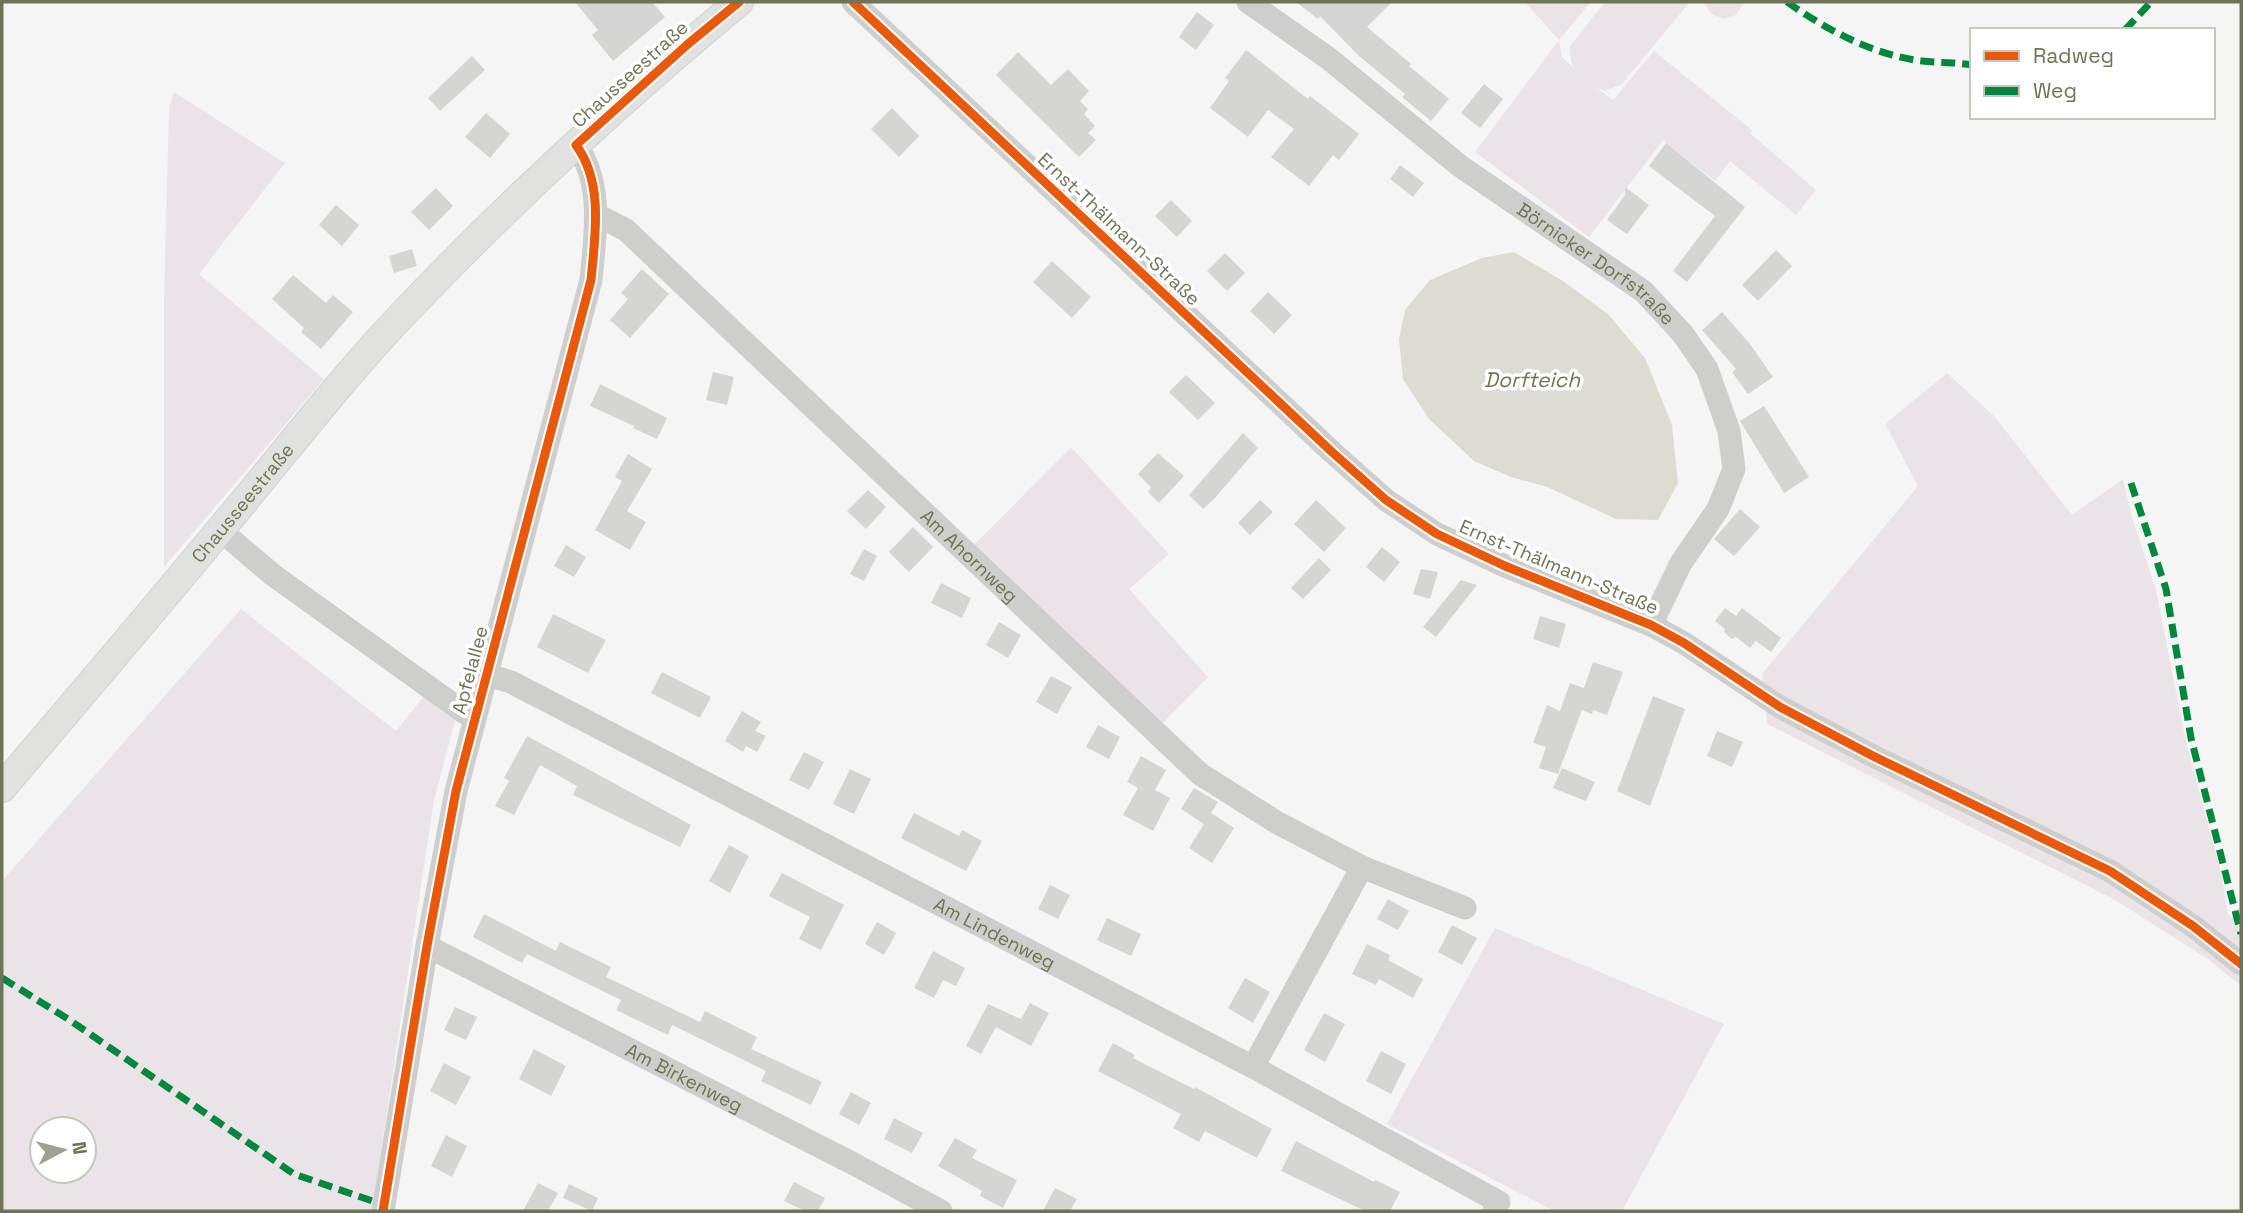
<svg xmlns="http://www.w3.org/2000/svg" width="2243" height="1213" font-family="'Space Grotesk',sans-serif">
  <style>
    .green { fill: #eae4e8; fill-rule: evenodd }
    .water { fill: #dddcd4 }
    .building { fill: #d5d5d3 }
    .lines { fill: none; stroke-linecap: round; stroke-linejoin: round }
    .major-casing { stroke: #d2d2d1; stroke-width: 30 }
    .minor { stroke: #cececc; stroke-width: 23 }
    .major { stroke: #e1e1e0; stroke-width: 28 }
    .quiet { stroke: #00873e; stroke-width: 7; stroke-dasharray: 14 7; stroke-linecap: butt }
    .cycleway-casing { stroke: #fff; stroke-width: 13 }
    .cycleway { stroke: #e8590c; stroke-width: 9 }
    .labels { text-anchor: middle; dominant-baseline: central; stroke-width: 7; stroke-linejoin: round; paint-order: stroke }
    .street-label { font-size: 19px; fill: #6f7458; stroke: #fff }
    .water-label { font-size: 21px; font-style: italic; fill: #747456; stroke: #fff }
  </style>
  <rect width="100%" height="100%" fill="#f6f5f6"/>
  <!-- green -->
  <g class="green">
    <path d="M1525,2H1591L1559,40L1562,57L1575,69L1571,62L1570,46L1605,2H1690L1622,84L1605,91L1597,88L1613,100L1654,51L1752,130L1750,133L1816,190L1796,215L1730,161L1715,181L1666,143L1664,139L1589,237L1475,152L1559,40Z"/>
    <path d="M1704,2H1744L1736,15L1723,19L1711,14Z"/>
    <path d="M174,92L285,163L199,274L324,379L164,567V299L169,109Z"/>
    <path d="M1947,373L1994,416L2072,515L2123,479L2133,521L2156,590L2186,742L2220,869L2228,914L2241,926V986L2208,959L2115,900L1767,724L1762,674L1918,486L1885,424Z"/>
    <path d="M1071,447L1169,554L1129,589L1208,677L1161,725L971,548Z"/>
    <path d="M241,609L396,731L425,695L456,717L434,800L372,1211H2V881ZM42,1129H84V1171H42Z"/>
    <path d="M1495,928L1724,1024L1622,1211H1554L1387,1124Z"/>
  </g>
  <!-- water -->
  <path class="water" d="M1514,252L1563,281L1608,314L1645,358L1672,425L1678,483L1658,520L1616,519L1547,487L1511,477L1474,461L1429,419L1403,379L1399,339L1405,310L1430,280L1482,258Z"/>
  <!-- building -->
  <g class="building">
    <path d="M575,2H652L665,17L613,61L592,35L598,30Z"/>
    <path d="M1296,2H1392L1367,27L1411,64L1409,66L1449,99L1431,121L1402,97L1405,94L1359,56L1320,16L1318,19Z"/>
    <path d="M1197,12L1214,25L1196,50L1179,37Z"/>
    <path d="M1246,50L1308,99L1310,96L1359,134L1339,160L1333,155L1309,186L1271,157L1294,129L1268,110L1248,137L1210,108L1229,81L1225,78Z"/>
    <path d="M1018,52L1051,85L1068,69L1089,91L1080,101L1088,109L1084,114L1095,126L1088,133L1096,140L1079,157L996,75Z"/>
    <path d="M472,56L485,70L440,111L428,98Z"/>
    <path d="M1484,84L1503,99L1480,128L1461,113Z"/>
    <path d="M892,108L919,136L899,157L871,129Z"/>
    <path d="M486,113L510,134L490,158L465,137Z"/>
    <path d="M1666,143L1745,207L1687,282L1673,271L1715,216L1649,166Z"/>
    <path d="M1400,165L1424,183L1413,197L1390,179Z"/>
    <path d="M1625,187L1649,205L1627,234L1607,220L1625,195Z"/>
    <path d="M436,188L453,206L429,230L411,212Z"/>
    <path d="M1171,200L1192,221L1177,237L1155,216Z"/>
    <path d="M336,205L359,225L342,246L319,225Z"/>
    <path d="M412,249L417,266L394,273L389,256Z"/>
    <path d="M1776,250L1792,266L1758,301L1742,285Z"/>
    <path d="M1225,253L1245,273L1227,291L1207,271Z"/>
    <path d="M1052,261L1091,297L1072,318L1033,282Z"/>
    <path d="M642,269L669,294L630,338L610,320L628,299L621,293Z"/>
    <path d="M293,275L326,303L333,295L353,312L321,349L301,332L304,328L272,299Z"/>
    <path d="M1268,292L1292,315L1274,334L1250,311Z"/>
    <path d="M1722,312L1750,344L1773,377L1748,394L1732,372L1736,369L1702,330Z"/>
    <path d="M713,372L734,377L727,405L706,400Z"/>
    <path d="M1186,375L1215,403L1198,420L1169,392Z"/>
    <path d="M600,384L667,418L657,439L633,428L634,426L590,406Z"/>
    <path d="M1764,406L1809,477L1784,493L1740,421Z"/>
    <path d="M1243,433L1258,448L1214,499L1203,509L1189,495Z"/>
    <path d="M1158,453L1184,476L1159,503L1148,492L1151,487L1138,474Z"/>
    <path d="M628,454L652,469L627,511L646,522L630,550L595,530L622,481L615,477Z"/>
    <path d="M868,490L886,507L866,529L847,511Z"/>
    <path d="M1260,500L1273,512L1250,535L1238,523Z"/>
    <path d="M1316,500L1346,528L1324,552L1294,524Z"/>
    <path d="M1740,509L1760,527L1734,556L1714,539Z"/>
    <path d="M913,527L933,547L909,572L889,552Z"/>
    <path d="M566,545L586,557L574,577L554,566Z"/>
    <path d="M1382,547L1400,562L1384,582L1366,567Z"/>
    <path d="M864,549L877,556L864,581L850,574Z"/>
    <path d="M1319,558L1331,570L1303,599L1291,588Z"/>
    <path d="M1421,569L1438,572L1430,599L1413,594Z"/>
    <path d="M1461,580L1477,585L1436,637L1423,627Z"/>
    <path d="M941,583L971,598L962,618L931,603Z"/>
    <path d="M1725,608L1736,616L1742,608L1781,638L1771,652L1756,641L1750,648L1736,637L1732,639L1724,632L1725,629L1715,621Z"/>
    <path d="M553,614L606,640L588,673L537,647Z"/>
    <path d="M1540,616L1566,624L1559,648L1533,639Z"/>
    <path d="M999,622L1021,635L1008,658L986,645Z"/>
    <path d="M1593,662L1623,672L1607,715L1593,710L1592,714L1582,710L1558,774L1539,768L1546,747L1533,743L1547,705L1560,711L1570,683L1584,688Z"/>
    <path d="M662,672L711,697L700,718L651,693Z"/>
    <path d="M1051,676L1072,687L1057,714L1036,702Z"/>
    <path d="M1653,696L1685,709L1650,806L1617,791Z"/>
    <path d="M742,711L761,722L755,731L766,736L757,752L746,746L743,752L725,741Z"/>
    <path d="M1098,725L1120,737L1109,759L1086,747Z"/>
    <path d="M1717,731L1743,742L1732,767L1707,756Z"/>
    <path d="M527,736L691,825L680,847L573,795L577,786L540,765L514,815L495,806L509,781L504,778Z"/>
    <path d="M804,752L824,762L809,790L789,780Z"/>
    <path d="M1141,756L1166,770L1155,790L1170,798L1153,831L1123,815L1138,788L1127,782Z"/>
    <path d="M1562,768L1595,782L1586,801L1553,788Z"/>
    <path d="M850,769L871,779L854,814L833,804Z"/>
    <path d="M1194,788L1218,802L1211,813L1234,828L1212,863L1189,848L1204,824L1181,809Z"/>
    <path d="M914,813L959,836L962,830L982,841L966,871L901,838Z"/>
    <path d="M729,845L749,856L730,893L709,881Z"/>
    <path d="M782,873L844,905L821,950L799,939L810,917L769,896Z"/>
    <path d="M1050,885L1070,895L1058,919L1038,909Z"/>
    <path d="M1388,899L1409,911L1398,930L1377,919Z"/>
    <path d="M484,914L556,951L560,942L611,967L606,977L700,1022L705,1011L757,1037L751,1049L822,1082L811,1105L761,1081L766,1071L672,1025L668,1035L616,1010L621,1000L527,954L522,963L473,937Z"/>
    <path d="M1107,918L1141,934L1131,956L1097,940Z"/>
    <path d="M877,922L896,933L884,955L865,944Z"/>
    <path d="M1452,925L1477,938L1462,965L1438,952Z"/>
    <path d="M1367,944L1390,955L1388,960L1423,979L1413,998L1379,979L1376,985L1352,974Z"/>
    <path d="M933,951L965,968L956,986L943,980L934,998L914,988Z"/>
    <path d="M1245,978L1270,992L1253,1023L1228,1008Z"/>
    <path d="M1030,1003L1049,1013L1031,1046L996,1027L981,1054L966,1046L988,1004L1021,1019Z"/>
    <path d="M455,1007L477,1017L466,1040L444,1030Z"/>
    <path d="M1324,1013L1345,1024L1325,1062L1304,1050Z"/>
    <path d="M1113,1043L1135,1055L1133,1058L1194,1089L1195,1087L1272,1129L1257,1158L1205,1131L1199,1142L1173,1128L1181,1114L1098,1071Z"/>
    <path d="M534,1049L566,1066L551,1096L519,1079Z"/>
    <path d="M1381,1051L1406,1064L1391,1094L1366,1081Z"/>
    <path d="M444,1063L471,1077L456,1105L430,1091Z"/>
    <path d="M851,1092L871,1103L859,1125L839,1114Z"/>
    <path d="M894,1118L923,1133L912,1153L884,1139Z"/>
    <path d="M446,1135L467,1146L452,1177L431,1166Z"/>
    <path d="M955,1138L977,1150L972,1158L1017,1180L1003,1208L980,1196L982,1191L938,1166Z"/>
    <path d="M1296,1141L1374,1182L1375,1180L1400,1192L1390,1211H1365L1281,1171Z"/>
    <path d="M794,1182L825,1198L818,1211H805L784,1201Z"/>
    <path d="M538,1183L558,1193L548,1211H523Z"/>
    <path d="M569,1184L598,1198L592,1211L563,1198Z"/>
    <path d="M1055,1188L1077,1199L1070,1211H1043Z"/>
  </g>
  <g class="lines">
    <!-- major casing -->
    <g class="major-casing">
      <g id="major">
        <path id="s5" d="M2,788C74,703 148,617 219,531C281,458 339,381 405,312C510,202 623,98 739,2"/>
      </g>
    </g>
    <!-- minor -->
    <g class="minor">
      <path d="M853,2L1332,452L1386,500L1437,534L1505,566L1651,625L1684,643L1780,707L1873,756L2110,871L2193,926L2241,964"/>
      <path id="s1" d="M1248,2L1328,58L1460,166L1643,291L1683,334L1707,369L1729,431L1734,469L1718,509L1681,563L1651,625"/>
      <path id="s2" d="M597,215L626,230L1200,774L1276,822L1362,867L1465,908"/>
      <path d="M220,530L273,575L465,713L475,716"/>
      <path id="s3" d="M487,675L511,682L1253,1067L1499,1202L1494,1211"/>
      <path id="s4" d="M427,946L852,1163L941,1211"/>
      <path d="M1253,1067L1362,867"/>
      <path d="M383,1211L427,946L456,791L591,280C595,236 604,183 576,145"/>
    </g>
    <!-- major -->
    <use href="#major" class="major"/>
    <!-- quiet -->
    <g class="quiet">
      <path d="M1787,2C1827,30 1873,55 1922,61C1939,63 1955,62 1972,65"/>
      <path d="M2125,30L2151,2"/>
      <path d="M2131,483L2166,589L2191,738L2241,934"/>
      <path d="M2,978L68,1019L294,1174L384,1205"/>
    </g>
    <!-- cycleway casing -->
    <g class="cycleway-casing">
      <g id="cycleway">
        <path d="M853,2L1332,452L1386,500L1437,534L1505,566L1651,625L1684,643L1780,707L1873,756L2110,871L2193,926L2241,964"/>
        <path d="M383,1211L427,946L456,791L591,280C595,236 604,183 576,145L688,44L739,2"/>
      </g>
    </g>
    <!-- cycleway -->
    <use href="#cycleway" class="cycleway"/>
  </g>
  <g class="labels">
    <!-- street labels -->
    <g class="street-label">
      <text transform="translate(630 74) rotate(-42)">Chausseestraße</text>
      <text transform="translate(1119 229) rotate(43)">Ernst-Thälmann-Straße</text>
      <text stroke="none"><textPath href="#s1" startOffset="436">Börnicker Dorfstraße</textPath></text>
      <text stroke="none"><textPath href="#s5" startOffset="373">Chausseestraße</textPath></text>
      <text stroke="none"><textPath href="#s2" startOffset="506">Am Ahornweg</textPath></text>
      <text transform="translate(1559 567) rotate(23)">Ernst-Thälmann-Straße</text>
      <text transform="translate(470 670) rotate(-75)">Apfelallee</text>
      <text stroke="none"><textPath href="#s3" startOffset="570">Am Lindenweg</textPath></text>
      <text stroke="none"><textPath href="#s4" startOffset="289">Am Birkenweg</textPath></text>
    </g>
    <!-- water labels -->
    <g class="water-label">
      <text x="1532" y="379">Dorfteich</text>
    </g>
  </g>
  <!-- border -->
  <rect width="2243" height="1213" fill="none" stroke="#6f7458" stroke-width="7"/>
  <!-- legend -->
  <rect x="1970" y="28" width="245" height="91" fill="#ffffff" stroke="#c5c7bc" stroke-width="2"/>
  <rect x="1984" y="51" width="35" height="10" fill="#e8590c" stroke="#c5c7bc" stroke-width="2"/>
  <text x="2033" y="63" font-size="21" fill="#6f7458">Radweg</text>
  <rect x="1984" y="86" width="35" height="10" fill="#00873e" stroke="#c5c7bc" stroke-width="2"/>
  <text x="2033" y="98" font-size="21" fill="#6f7458">Weg</text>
  <!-- north arrow -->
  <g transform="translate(63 1150) rotate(83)"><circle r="33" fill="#ffffff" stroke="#c5c7bc" stroke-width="2"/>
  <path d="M0-5L12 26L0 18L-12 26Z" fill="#9ea18f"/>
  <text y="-10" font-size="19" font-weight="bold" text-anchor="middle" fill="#6f7458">N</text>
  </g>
</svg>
